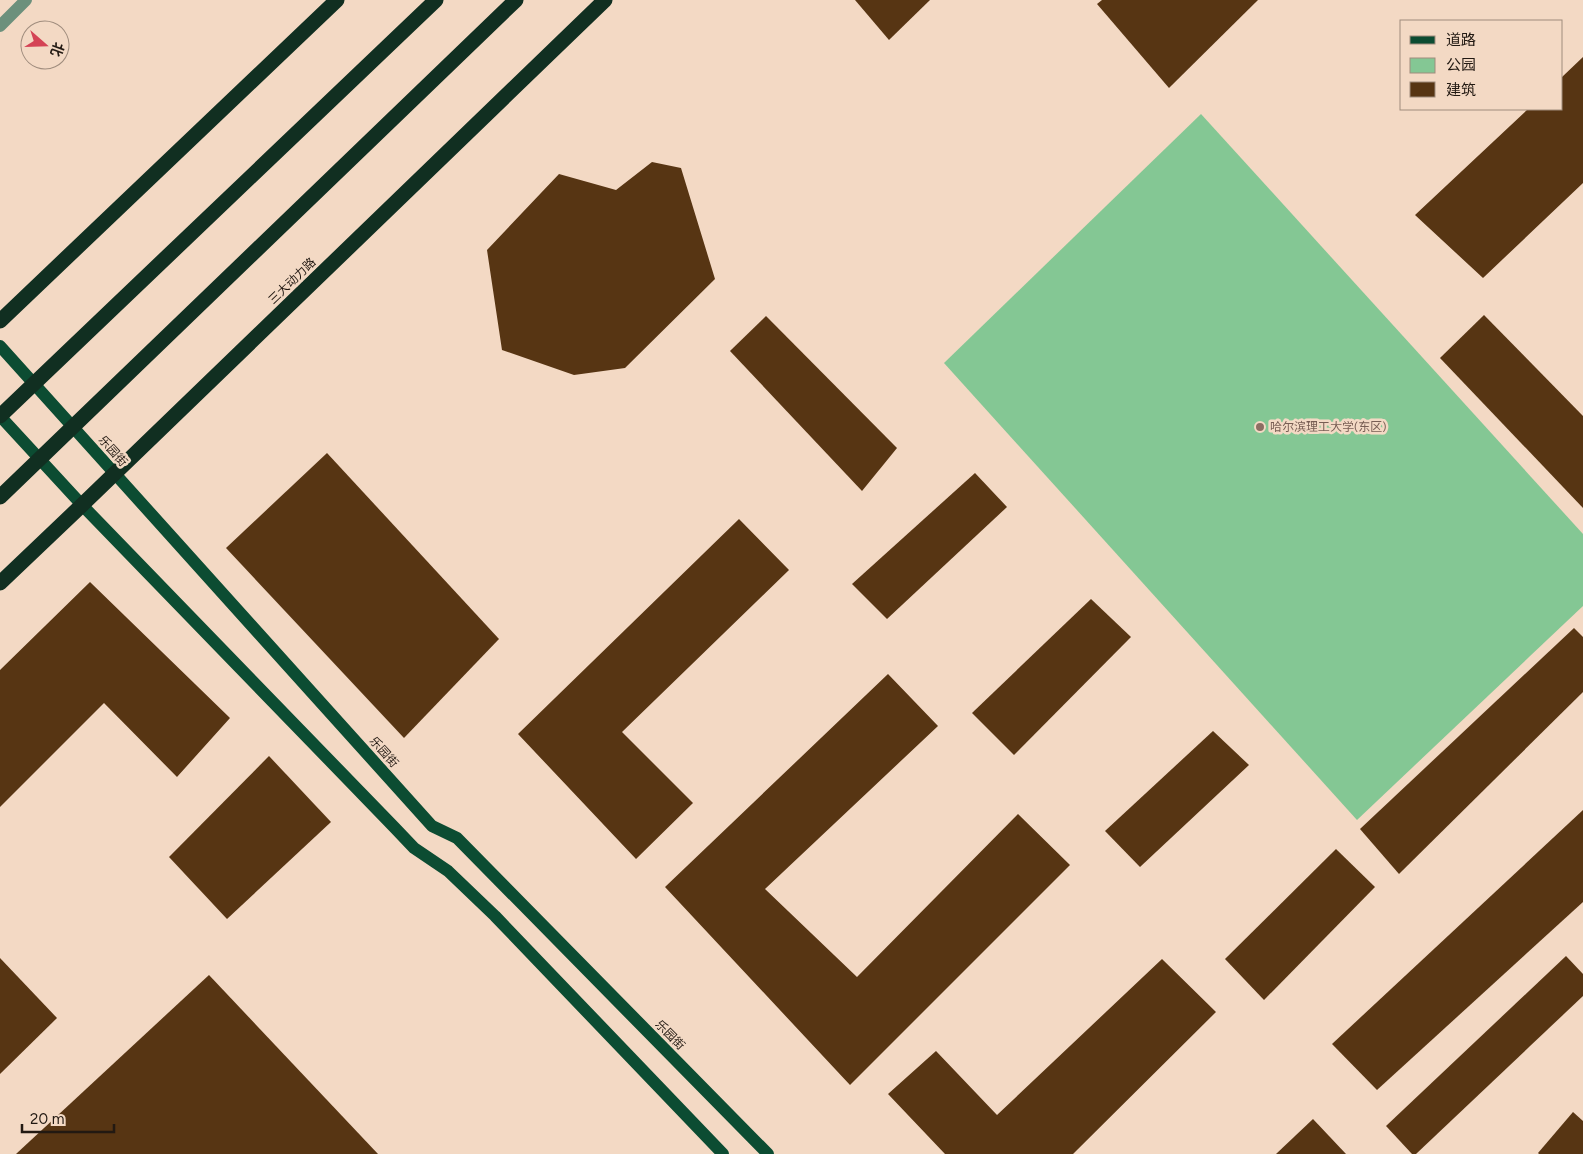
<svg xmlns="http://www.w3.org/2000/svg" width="1583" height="1154" font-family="Figtree,'Noto Sans SC',sans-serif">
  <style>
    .green { fill: #84c794 }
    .building { fill: #573513 }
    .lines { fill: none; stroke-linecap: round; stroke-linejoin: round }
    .minor { stroke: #6c907c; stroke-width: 12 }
    .major { stroke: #0c4c32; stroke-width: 12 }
    .highway { stroke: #112f21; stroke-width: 15 }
    .highway-bridge { stroke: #112f21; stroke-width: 15 }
    .education-dot { fill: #8d6e63; stroke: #f3d9c4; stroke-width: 2 }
    .labels { text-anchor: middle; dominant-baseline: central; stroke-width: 5; stroke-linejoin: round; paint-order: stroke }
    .street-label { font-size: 12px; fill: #221912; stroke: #f3d9c4 }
    .education-label { font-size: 12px; fill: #785e54; stroke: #f3d9c4; text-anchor: start }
  </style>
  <rect width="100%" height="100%" fill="#f3d9c4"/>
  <!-- green -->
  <path class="green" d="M1201,114L1583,534V606L1357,820L944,363Z"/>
  <!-- building -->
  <g class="building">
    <path d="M855,0H930L889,40Z"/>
    <path d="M1102,0H1258L1169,88L1097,4Z"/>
    <path d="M1583,57V183L1483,278L1415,215L1528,109H1562V77Z"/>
    <path d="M652,162L681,168L715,279L625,368L574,375L502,350L487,250L559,174L616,190Z"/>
    <path d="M1484,315L1583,416V508L1440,358Z"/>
    <path d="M766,316L897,448L862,491L730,351Z"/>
    <path d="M327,453L499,639L404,738L226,548Z"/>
    <path d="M975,473L1007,507L887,619L852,584Z"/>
    <path d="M739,519L789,570L622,732L693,803L636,859L518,734Z"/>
    <path d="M90,582L230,718L177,777L104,703L0,807V670Z"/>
    <path d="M1091,599L1131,637L1014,755L972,713Z"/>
    <path d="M1574,628L1583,637V692L1399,874L1360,829Z"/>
    <path d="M888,674L938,726L765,889L857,977L1018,814L1070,865L850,1085L665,887Z"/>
    <path d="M1213,731L1249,765L1140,867L1105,831Z"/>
    <path d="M269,756L331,822L227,919L169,857Z"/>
    <path d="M1583,810V902L1377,1090L1332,1044Z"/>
    <path d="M1336,849L1375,887L1264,1000L1225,959Z"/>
    <path d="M1566,956L1583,974V996L1416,1154H1412L1386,1126Z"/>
    <path d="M0,958L57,1018L0,1074Z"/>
    <path d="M1162,959L1216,1012L1073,1154H945L888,1094L936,1051L997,1115Z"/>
    <path d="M209,975L378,1154H16Z"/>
    <path d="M1573,1112L1583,1121V1154H1539L1538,1153Z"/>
    <path d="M1313,1119L1346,1154H1276Z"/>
  </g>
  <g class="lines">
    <!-- minor -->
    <path class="minor" d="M0,26L26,0"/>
    <!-- major -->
    <g class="major">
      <path d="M0,346L432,826L457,838L768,1154"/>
      <path d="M0,416L82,505L394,827L414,848L448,871L495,916L723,1154"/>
    </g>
    <!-- highway -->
    <g class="highway">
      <path d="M0,321L337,0"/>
      <path d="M0,583L82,505L605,0"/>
    </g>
    <!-- highway-bridge -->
    <g class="highway-bridge">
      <path d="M0,416L436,0"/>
      <path d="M0,497L516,0"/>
    </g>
  </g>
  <!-- markers -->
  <circle class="education-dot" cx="1260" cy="427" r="5"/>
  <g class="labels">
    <!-- street labels -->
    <g class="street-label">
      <text transform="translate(292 281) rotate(-44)">三大动力路</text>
      <text transform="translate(113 451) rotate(48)">乐园街</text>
      <text transform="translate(384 752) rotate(48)">乐园街</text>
      <text transform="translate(670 1035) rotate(45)">乐园街</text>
    </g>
    <!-- education labels -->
    <g class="education-label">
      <text x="1270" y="427">哈尔滨理工大学(东区)</text>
    </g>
  </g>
  <!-- legend -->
  <rect x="1400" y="20" width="162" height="90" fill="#f3d9c4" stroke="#9f8c7d"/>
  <rect x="1410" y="36" width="25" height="8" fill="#0c4c32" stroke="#9f8c7d"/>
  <text x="1446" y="45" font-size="15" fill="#221912">道路</text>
  <rect x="1410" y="58" width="25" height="15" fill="#84c794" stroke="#9f8c7d"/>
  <text x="1446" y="70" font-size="15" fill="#221912">公园</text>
  <rect x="1410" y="82" width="25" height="15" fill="#573513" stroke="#9f8c7d"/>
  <text x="1446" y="95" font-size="15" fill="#221912">建筑</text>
  <!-- north arrow -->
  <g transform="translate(45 45) rotate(110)"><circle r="24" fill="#f3d9c4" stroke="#9f8c7d"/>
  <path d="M0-4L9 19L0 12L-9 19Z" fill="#d44355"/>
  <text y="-8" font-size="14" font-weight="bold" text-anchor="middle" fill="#221912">北</text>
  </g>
  <!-- scale -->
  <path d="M22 1124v8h92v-8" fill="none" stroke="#221912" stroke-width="2.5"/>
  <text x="30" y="1124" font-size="15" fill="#221912" stroke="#f3d9c4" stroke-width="4" paint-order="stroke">20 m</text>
</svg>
